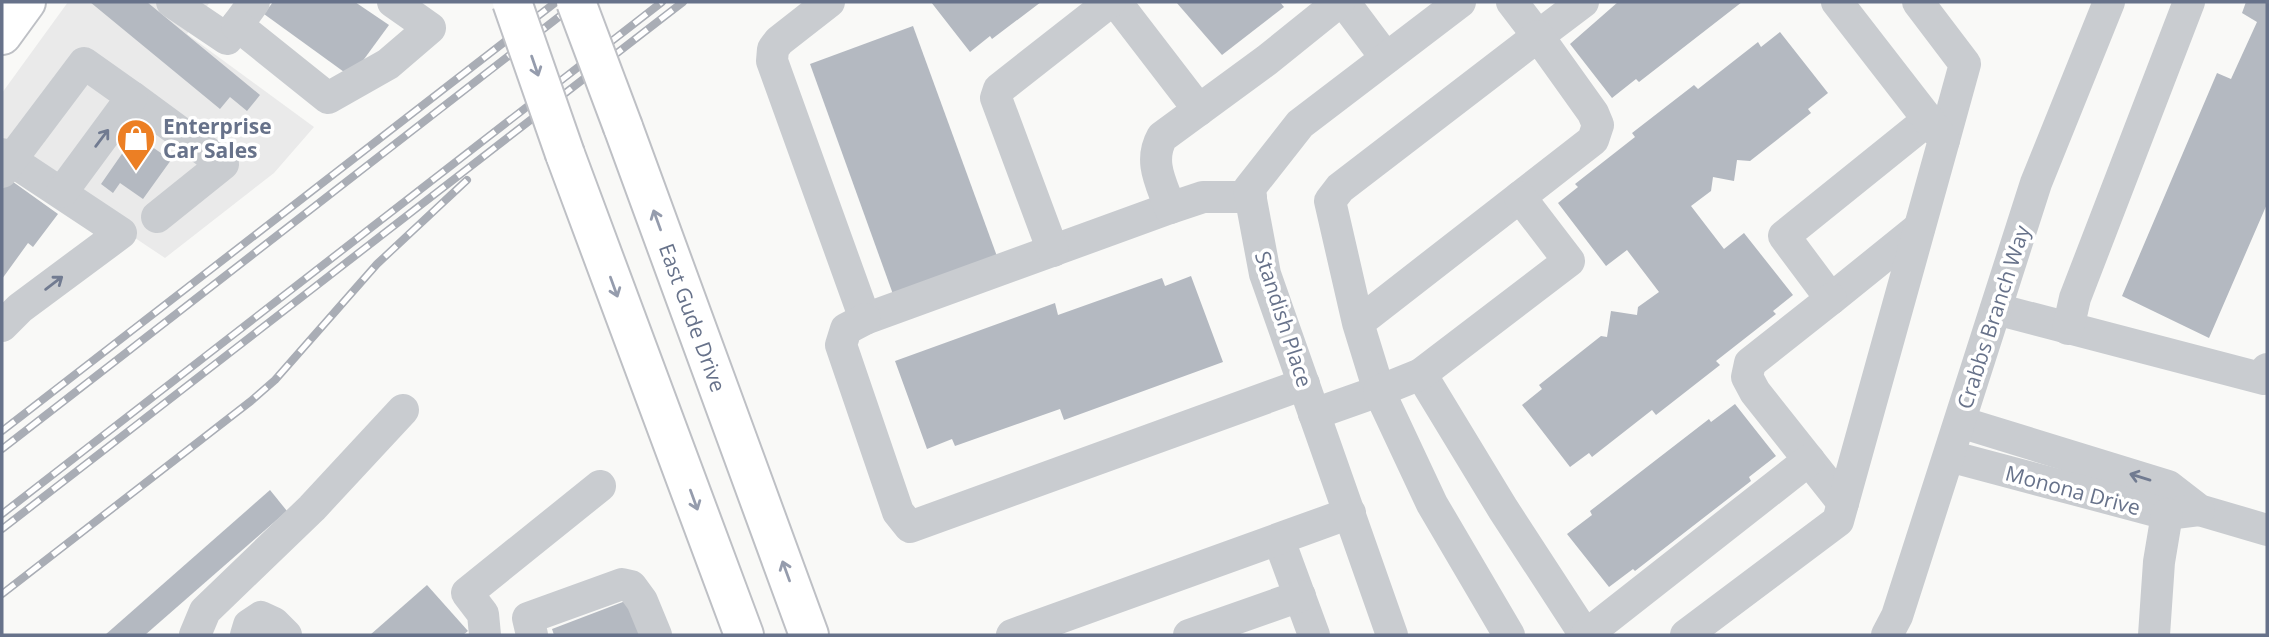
<svg xmlns="http://www.w3.org/2000/svg" width="2269" height="637" font-family="'Open Sans',sans-serif">
  <style>
    .built { fill: #eaeaea }
    .building { fill: #b4b9c1 }
    .lines { fill: none; stroke-linecap: round; stroke-linejoin: round }
    .major-casing { stroke: #bec0c5; stroke-width: 42 }
    .minor { stroke: #c9ccd0; stroke-width: 32 }
    .major { stroke: #fff; stroke-width: 38 }
    .rail-casing { stroke: #a9adb5; stroke-width: 8 }
    .rail { stroke: #fff; stroke-width: 5; stroke-dasharray: 16; stroke-linecap: butt }
    .major-bridge-casing { stroke: #bec0c5; stroke-width: 42; stroke-linecap: butt }
    .major-bridge { stroke: #fff; stroke-width: 38 }
    .oneway { stroke: #959cad }
    .oneway2 { stroke: #717b91 }
    .labels { text-anchor: middle; dominant-baseline: central; stroke-width: 7; stroke-linejoin: round; paint-order: stroke }
    .poi-label { font-size: 21px; font-weight: bold; fill: #67728a; stroke: #fff; text-anchor: start }
    .street-label { font-size: 21px; fill: #67728a; stroke: #fff }
  </style>
  <rect width="100%" height="100%" fill="#f9f9f7"/>
  <!-- built -->
  <path class="built" d="M68,2H210L187,34L314,127L274,173L165,258L2,149V93Z"/>
  <!-- building -->
  <g class="building">
    <path d="M90,2H147L260,95L247,111L230,97L220,109Z"/>
    <path d="M273,2H355L389,25L351,77L264,14Z"/>
    <path d="M931,2H1041L992,39L990,36L970,52Z"/>
    <path d="M1176,2H1280L1284,7L1222,55Z"/>
    <path d="M1618,2H1742L1639,82L1636,79L1612,98L1570,44Z"/>
    <path d="M2246,2H2267V204L2209,338L2122,296L2217,73L2231,79L2257,22L2242,13Z"/>
    <path d="M913,26L998,259L894,297L810,64Z"/>
    <path d="M1780,32L1828,93L1808,109L1811,113L1750,161L1737,160L1734,181L1713,177L1711,191L1691,206L1724,249L1744,233L1793,295L1773,311L1776,314L1716,361L1720,365L1656,415L1652,410L1592,457L1589,453L1570,467L1522,405L1542,389L1539,385L1601,336L1607,337L1611,311L1637,315L1638,307L1659,292L1627,250L1606,266L1558,203L1578,187L1575,184L1635,137L1632,133L1694,85L1698,89L1758,42L1761,47Z"/>
    <path d="M135,135L171,160L143,199L120,183L113,193L101,184Z"/>
    <path d="M9,179L58,214L33,247L28,243L2,279V190Z"/>
    <path d="M1191,276L1223,362L1064,420L1060,409L955,446L952,439L927,449L895,361L1055,303L1058,315L1162,278L1165,286Z"/>
    <path d="M1735,404L1776,456L1749,477L1751,481L1635,571L1633,569L1609,587L1567,534L1592,515L1590,511L1709,419L1711,422Z"/>
    <path d="M270,490L287,511L145,635H105Z"/>
    <path d="M427,585L468,631L463,635H370Z"/>
    <path d="M628,600L641,635H554L552,629Z"/>
  </g>
  <g class="lines">
    <!-- major casing -->
    <g class="major-casing">
      <g id="major">
        <path d="M2,35L26,2"/>
        <path id="s1" d="M623,127L809,635"/>
        <path d="M565,154L744,635"/>
      </g>
    </g>
    <!-- minor -->
    <g class="minor">
      <path d="M172,2L227,39L254,2"/>
      <path d="M829,2L779,41L773,49L772,61L865,319L1170,208"/>
      <path d="M1116,2L1199,110"/>
      <path d="M1344,2L1386,58"/>
      <path d="M1512,2L1538,36L1583,2"/>
      <path d="M1918,2L1965,64L1944,140"/>
      <path d="M237,25L328,98L388,64L430,28L393,2"/>
      <path d="M132,97L223,164L157,217"/>
      <path d="M2,154L121,233L20,308L2,326"/>
      <path d="M2,172L84,63L132,97L62,192"/>
      <path d="M1251,197H1203L1170,208C1162,184 1148,162 1162,137L1267,60L1339,2"/>
      <path d="M1919,228L1831,299L1784,236L1928,120"/>
      <path d="M1053,251L996,98L999,89L1110,2"/>
      <path d="M1831,299L1750,363L1747,377L1755,392L1843,503"/>
      <path d="M1996,309L2264,379L2267,369"/>
      <path d="M865,319L846,329L841,345L898,512L910,527L1304,384"/>
      <path d="M2068,329L2075,298L2189,2"/>
      <path d="M1421,374L1503,509L1585,635"/>
      <path d="M1314,414L1379,391L1358,323L1593,140L1598,125L1593,113L1538,36L1340,188L1330,201L1358,323"/>
      <path d="M1960,422L2168,486L2199,510L2267,530"/>
      <path d="M1949,456L2167,514L2199,510"/>
      <path d="M1279,540L1314,635"/>
      <path d="M195,635L205,611L312,508L403,410"/>
      <path d="M246,635L249,625L261,617L274,623L286,635"/>
      <path d="M485,635L483,614L467,593L600,486"/>
      <path d="M532,635L528,618L622,584L631,586L642,601L656,635"/>
      <path d="M1012,635L1350,513"/>
      <path d="M1189,635L1300,596"/>
      <path d="M1392,635L1265,274L1249,189L1300,124L1460,2"/>
      <path d="M1509,635L1432,504L1379,391L1421,374L1569,261L1520,197"/>
      <path d="M1586,635L1809,460"/>
      <path d="M1686,635L1838,521L1944,140L1837,2"/>
      <path d="M1887,635L1897,616L2036,183L2109,2"/>
      <path d="M2154,635L2159,562L2167,514"/>
    </g>
    <!-- major -->
    <use href="#major" class="major"/>
    <!-- rail casing -->
    <g class="rail-casing">
      <g id="rail">
        <path d="M2,431L556,2"/>
        <path d="M2,449L578,2"/>
        <path d="M2,514L662,2"/>
        <path d="M2,529L683,2"/>
        <path d="M2,594L251,401L275,380L377,264L467,180"/>
      </g>
    </g>
    <!-- rail -->
    <use href="#rail" class="rail"/>
    <!-- major-bridge casing -->
    <g class="major-bridge-casing">
      <g id="major-bridge">
        <path d="M512,2L565,154"/>
        <path d="M576,2L623,127"/>
      </g>
    </g>
    <!-- major-bridge -->
    <use href="#major-bridge" class="major-bridge"/>
  </g>
  <!-- one-way arrows -->
  <defs><path id="oneway-shaft" d="M-6 0H5M1.5-3L5.5 0L1.5 3" fill="none" stroke-width="1.6" stroke-linecap="round" stroke-linejoin="round" transform="scale(1.75)"/></defs>
  <g class="oneway">
    <use href="#oneway-shaft" transform="translate(535 66) rotate(71)"/>
    <use href="#oneway-shaft" transform="translate(657 220) rotate(-110)"/>
    <use href="#oneway-shaft" transform="translate(614 287) rotate(70)"/>
    <use href="#oneway-shaft" transform="translate(694 500) rotate(70)"/>
    <use href="#oneway-shaft" transform="translate(786 571) rotate(-110)"/>
  </g>
  <g class="oneway2">
    <use href="#oneway-shaft" transform="translate(102 138) rotate(-53)"/>
    <use href="#oneway-shaft" transform="translate(54 283) rotate(-37)"/>
    <use href="#oneway-shaft" transform="translate(2140 477) rotate(-163)"/>
  </g>
  <!-- icons -->
  <defs>
    <g id="shop-pin" transform="scale(2.0125)"><path d="M0 17L-7.5 6A9.5 9.5 0 1 1 7.5 6Z" fill="#ec7f24" stroke="#fff"/><path d="M-5-2.5h2.3a2.7 3.5 0 0 1 5.4 0H5L5.5 6h-11ZM-1.5-2.5h3a1.5 2.3 0 0 0-3 0Z" fill="#fff"/></g>
  </defs>
  <g fill-rule="evenodd">
    <use href="#shop-pin" x="136" y="138"/>
  </g>
  <g class="labels">
    <!-- poi labels -->
    <g class="poi-label">
      <text x="163" y="126">Enterprise<tspan x="163" dy="24">Car Sales</tspan></text>
    </g>
    <!-- street labels -->
    <g class="street-label">
      <text transform="translate(1993 317) rotate(-72)">Crabbs Branch Way</text>
      <text stroke="none"><textPath href="#s1" startOffset="203">East Gude Drive</textPath></text>
      <text transform="translate(1284 319) rotate(72)">Standish Place</text>
      <text transform="translate(2073 490) rotate(15)">Monona Drive</text>
    </g>
  </g>
  <!-- border -->
  <rect width="2269" height="637" fill="none" stroke="#67728a" stroke-width="7"/>
</svg>
